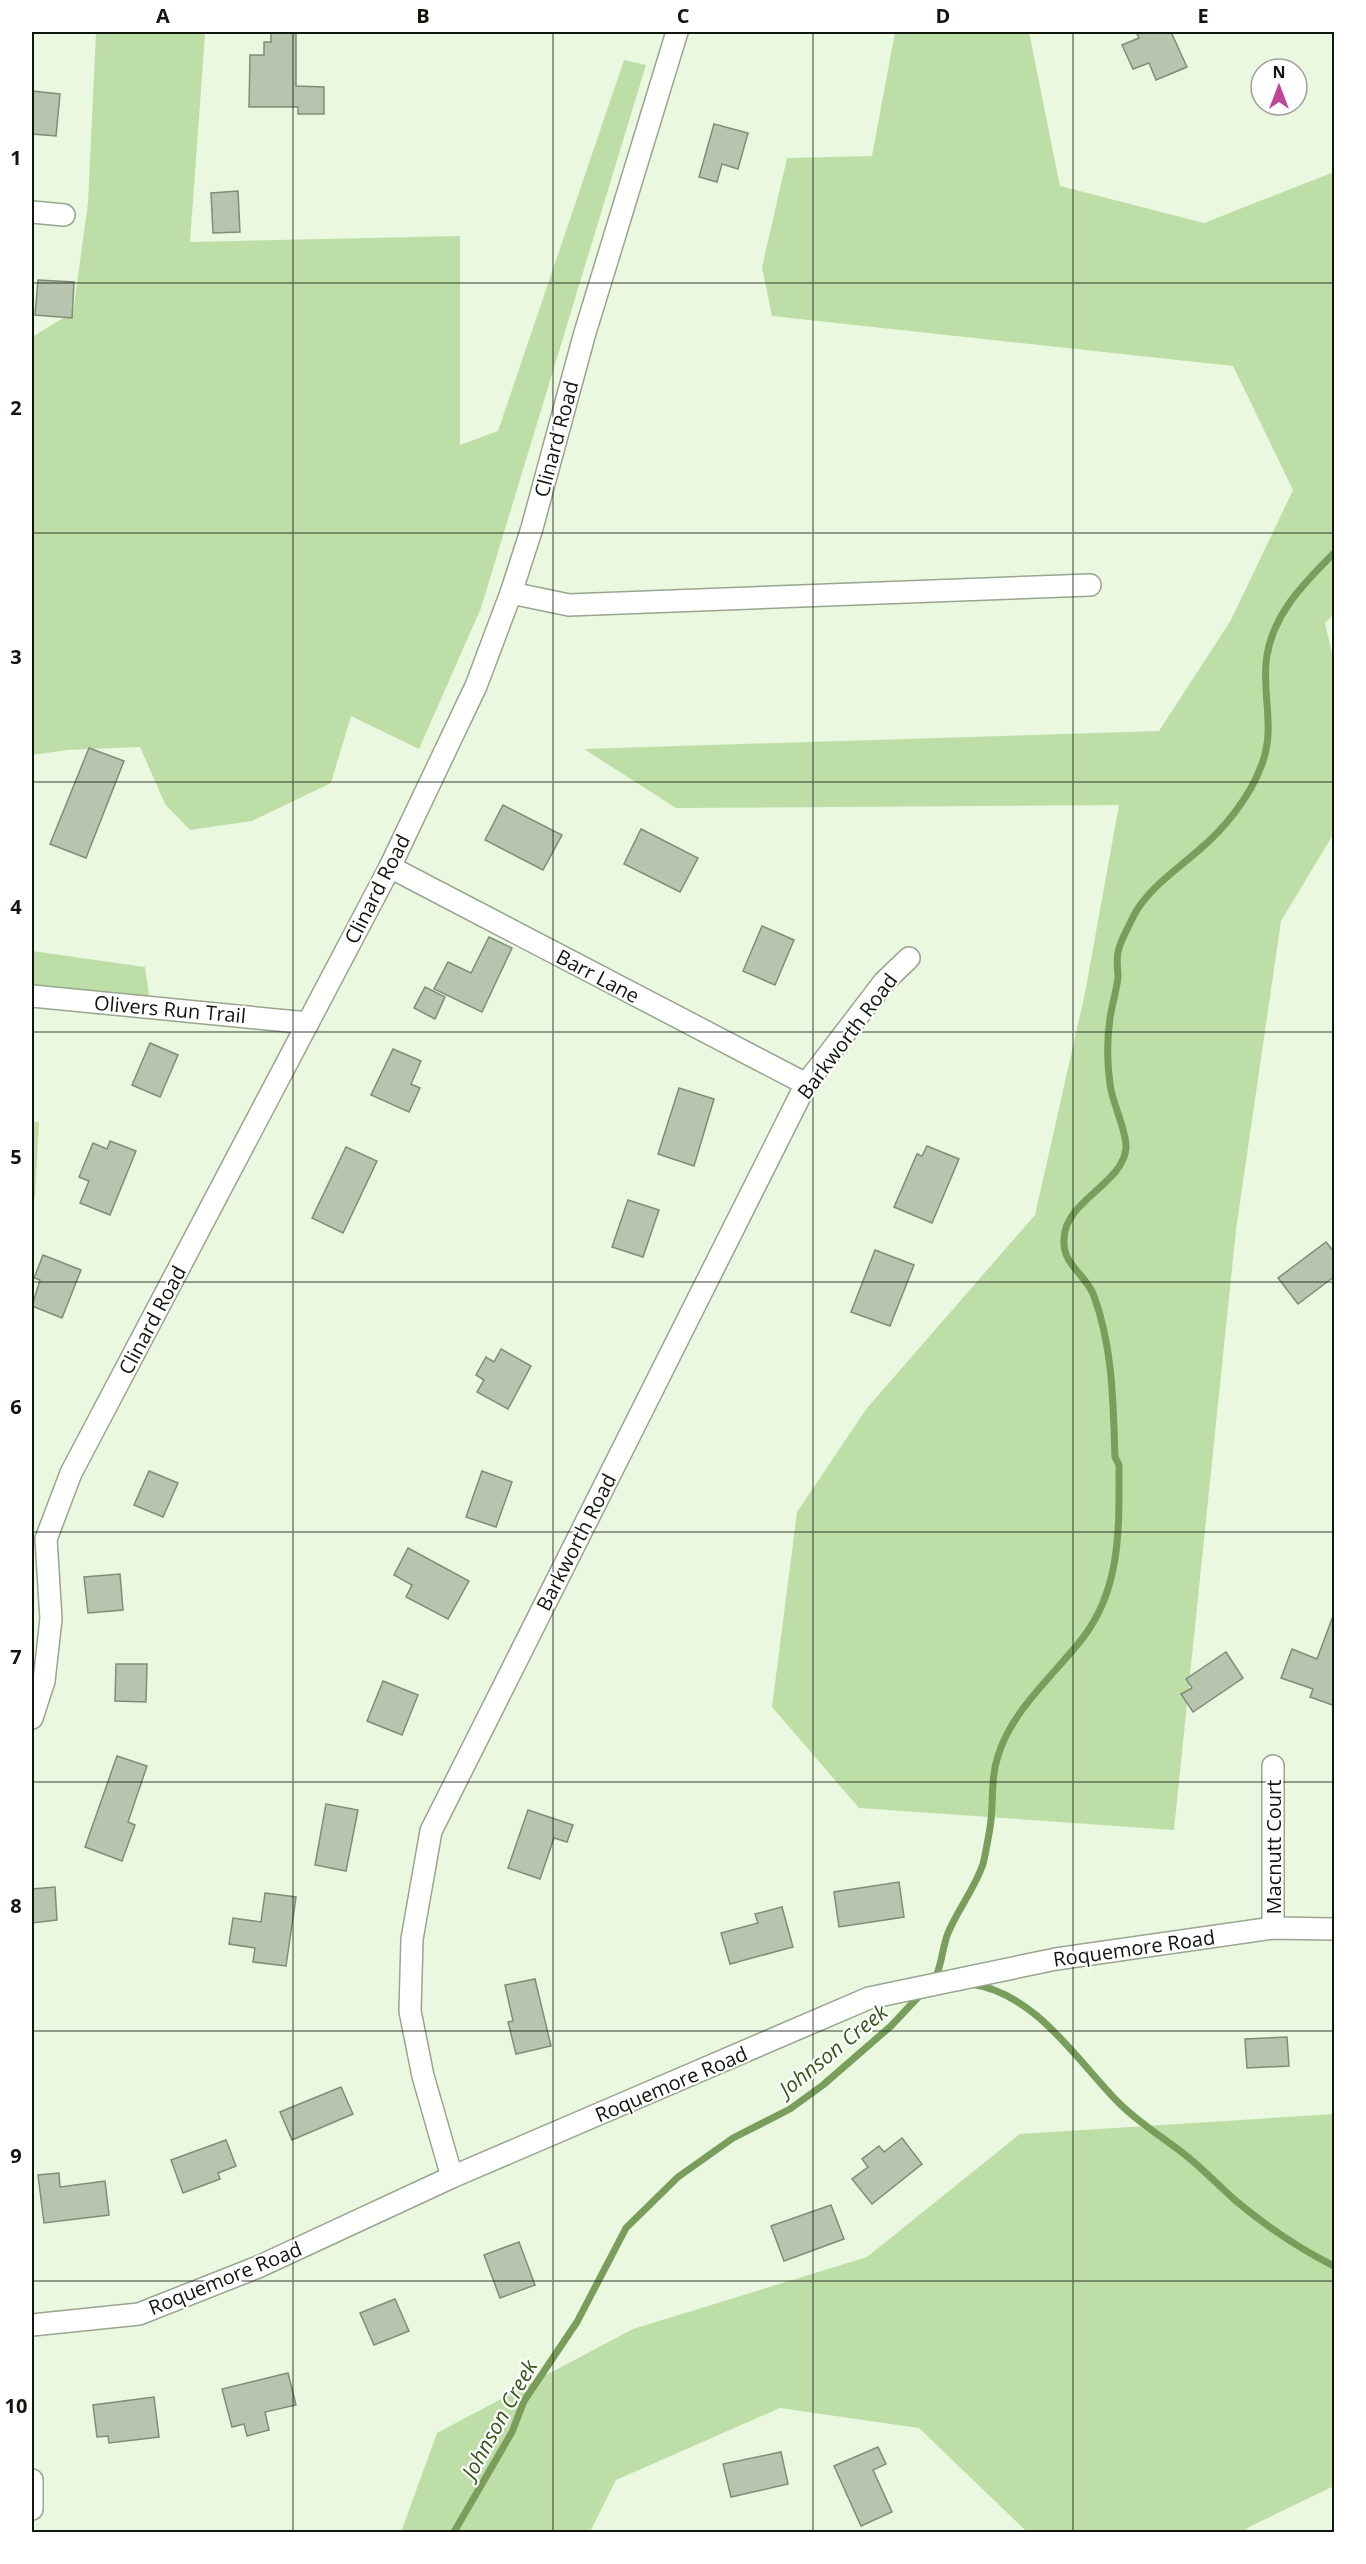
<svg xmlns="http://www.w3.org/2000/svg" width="1366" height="2564" font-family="'Open Sans',sans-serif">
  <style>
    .green { fill: #bedea7 }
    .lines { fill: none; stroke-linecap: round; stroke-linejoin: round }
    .stream { stroke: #799e5c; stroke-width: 7 }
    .building { fill: #b7c5ae; stroke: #808d77; stroke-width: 1.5 }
    .minor-casing { stroke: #98a58f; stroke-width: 24 }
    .minor { stroke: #fff; stroke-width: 21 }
    .grid { fill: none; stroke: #10150d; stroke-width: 1.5; stroke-opacity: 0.55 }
    .labels { text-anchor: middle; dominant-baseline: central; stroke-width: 4.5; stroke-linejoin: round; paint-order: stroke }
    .street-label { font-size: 20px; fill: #10150d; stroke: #fff }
    .water-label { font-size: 21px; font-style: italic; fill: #365518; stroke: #fff }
    .neatline { fill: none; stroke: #10150d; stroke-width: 2 }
    .grid-label { font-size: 20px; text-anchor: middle; font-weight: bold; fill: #10150d }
  </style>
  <rect width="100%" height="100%" fill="#eaf8e0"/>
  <!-- green -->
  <g class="green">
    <path d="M96,32H211L205,34L190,242L460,236V445L498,431L624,60L646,65L481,608L419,749L351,716L331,783L252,821L190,830L165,804L140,747L67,750L32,755V337L73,312L88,203Z"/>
    <path d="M895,32H1029L1060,186L1204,223L1334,172V614L1325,623L1334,662V833L1281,921L1236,1230L1174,1830L859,1808L772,1707L797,1512L867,1408L1035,1215L1085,993L1119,805L676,808L584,749L1159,731L1231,620L1293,490L1233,366L772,316L762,267L787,158L872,156Z"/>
    <path d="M32,951L145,967L150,1002L32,987Z"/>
    <path d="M32,1122H39L35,1197L32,1208Z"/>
    <path d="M1334,2114V2486L1249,2527L1244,2532H1027L919,2428L780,2408L616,2480L590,2532H401L437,2433L633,2329L867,2257L1020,2134Z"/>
  </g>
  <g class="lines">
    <!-- stream -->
    <g class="stream">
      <path d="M934,1981C942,1966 942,1948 948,1933C958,1909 975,1888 983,1864C986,1852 988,1839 990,1828C994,1804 990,1780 998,1756C1012,1710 1053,1676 1082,1639C1122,1588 1119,1525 1119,1465L1115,1457C1113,1401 1113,1349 1094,1296C1086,1274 1062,1265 1064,1239C1065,1200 1123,1184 1126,1148C1127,1131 1112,1103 1110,1084C1107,1063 1107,1039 1110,1018C1112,1005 1116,992 1118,978C1118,970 1116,960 1118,952C1120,941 1129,926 1134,915C1149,888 1176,870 1199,850C1225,828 1250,797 1262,764C1275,730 1263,698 1266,663C1270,617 1303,584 1334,553"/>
      <path d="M971,1984C1035,1993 1076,2059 1117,2101C1138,2123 1166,2139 1189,2158C1205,2171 1220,2187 1236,2201C1266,2226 1300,2249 1334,2266"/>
      <path d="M454,2532L512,2432L524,2401L577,2322L626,2228L678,2177L733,2138L790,2109L823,2085L891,2026L922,1993"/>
    </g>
  </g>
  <!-- building -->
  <g class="building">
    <path d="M271,32H296V86L324,87V114H298V107H249L250,55H264V42H271Z"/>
    <path d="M1136,32H1171L1187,67L1156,80L1149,63L1133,69L1122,45L1139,38Z"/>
    <path d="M32,91L60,94L56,136L32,134Z"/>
    <path d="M714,124L748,133L738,169L722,164L717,182L699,177Z"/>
    <path d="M238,191L240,232L213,233L211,193Z"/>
    <path d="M38,280L74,282L72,318L35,315Z"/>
    <path d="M89,748L124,761L86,858L50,844Z"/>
    <path d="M503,805L562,835L543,870L485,840Z"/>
    <path d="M641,829L698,858L680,892L624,864Z"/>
    <path d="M762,926L794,940L775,985L743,971Z"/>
    <path d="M489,937L512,948L482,1012L434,989L448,962L471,973Z"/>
    <path d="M425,987L445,997L435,1019L414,1008Z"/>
    <path d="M150,1043L178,1055L160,1097L132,1085Z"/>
    <path d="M393,1049L421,1061L411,1084L420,1088L409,1112L371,1095Z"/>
    <path d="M679,1088L714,1099L694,1166L658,1154Z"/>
    <path d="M110,1141L136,1151L110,1215L80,1203L89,1181L79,1177L93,1143L107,1149Z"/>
    <path d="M927,1146L959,1159L932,1223L894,1207L917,1154L922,1156Z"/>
    <path d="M346,1147L377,1161L343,1233L312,1218Z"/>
    <path d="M628,1200L659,1210L643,1257L612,1247Z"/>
    <path d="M1326,1242L1335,1253V1276L1298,1304L1278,1278Z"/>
    <path d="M875,1250L914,1265L890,1326L851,1312Z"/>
    <path d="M43,1255L81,1270L62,1318L32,1306L40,1280L34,1278Z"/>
    <path d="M501,1349L531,1366L508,1409L477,1392L484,1380L476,1375L486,1357L494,1362Z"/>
    <path d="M149,1471L178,1483L163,1517L134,1505Z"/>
    <path d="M482,1471L512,1482L496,1527L466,1517Z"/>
    <path d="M408,1548L469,1581L448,1619L406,1597L412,1585L394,1575Z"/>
    <path d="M120,1574L123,1610L88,1613L84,1577Z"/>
    <path d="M1333,1616L1335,1617V1706L1310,1697L1313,1689L1281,1678L1292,1649L1317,1659Z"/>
    <path d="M1226,1652L1243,1678L1193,1712L1181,1694L1192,1688L1186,1679Z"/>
    <path d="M116,1664H147L146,1702L115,1701Z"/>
    <path d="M383,1681L418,1695L402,1735L367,1721Z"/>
    <path d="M117,1756L147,1766L128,1822L135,1825L122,1861L85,1847Z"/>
    <path d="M326,1804L358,1810L346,1871L315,1865Z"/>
    <path d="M528,1810L573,1825L567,1842L554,1838L540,1879L508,1868Z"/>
    <path d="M899,1882L904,1917L839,1927L834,1892Z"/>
    <path d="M55,1887L57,1920L32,1923V1889Z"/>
    <path d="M265,1893L296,1897L286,1966L253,1962L255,1948L229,1944L233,1918L261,1922Z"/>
    <path d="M782,1907L793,1947L730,1964L721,1933L758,1923L755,1914Z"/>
    <path d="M535,1979L551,2046L516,2054L508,2022L513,2021L505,1985Z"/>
    <path d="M1287,2037L1289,2066L1247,2068L1245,2039Z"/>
    <path d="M341,2087L353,2114L292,2140L280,2112Z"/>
    <path d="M902,2138L922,2164L872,2204L852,2179L868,2167L862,2159L879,2146L884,2152Z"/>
    <path d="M226,2140L236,2166L218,2173L220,2179L183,2193L171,2160Z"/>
    <path d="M59,2173L60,2187L105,2181L109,2215L44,2223L38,2175Z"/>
    <path d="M831,2205L844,2239L784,2261L771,2226Z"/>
    <path d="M519,2242L535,2285L500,2298L484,2255Z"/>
    <path d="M395,2299L409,2331L374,2345L360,2313Z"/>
    <path d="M288,2373L296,2405L265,2412L269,2430L247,2436L244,2424L232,2427L222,2389Z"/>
    <path d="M154,2397L159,2437L109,2443L108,2436L97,2437L93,2405Z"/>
    <path d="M878,2447L886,2464L873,2470L892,2512L861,2526L834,2466Z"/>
    <path d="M781,2452L788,2484L731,2497L723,2464Z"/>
  </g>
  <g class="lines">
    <!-- minor casing -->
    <g class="minor-casing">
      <g id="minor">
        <path d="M32,212L64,215"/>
        <path d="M511,593L569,605L1090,585"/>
        <path d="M390,867L806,1084"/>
        <path d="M32,996L308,1023"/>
        <path d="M32,1718L44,1681L51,1619L46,1539L71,1473L390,867L476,686L511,593L532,528L584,336L677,32"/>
        <path d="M1273,1766V1928"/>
        <path d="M452,2177L423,2076L410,2011L412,1939L431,1831L806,1084L884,982L909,958"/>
        <path d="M32,2325L139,2314L258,2267L452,2177L869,1998L1056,1959L1273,1928L1334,1929"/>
        <path d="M32,2480V2509"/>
      </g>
    </g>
    <!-- minor -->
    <use href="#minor" class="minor"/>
  </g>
  <!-- grid -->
  <path class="grid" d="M293,32V2532M553,32V2532M813,32V2532M1073,32V2532M32,283H1334M32,533H1334M32,782H1334M32,1032H1334M32,1282H1334M32,1532H1334M32,1782H1334M32,2031H1334M32,2281H1334"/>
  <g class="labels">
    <!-- street labels -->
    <g class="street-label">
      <text transform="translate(556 439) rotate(-75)">Clinard Road</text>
      <text transform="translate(377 889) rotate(-63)">Clinard Road</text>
      <text transform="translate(598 976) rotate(28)">Barr Lane</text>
      <text transform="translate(170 1009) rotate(5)">Olivers Run Trail</text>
      <text transform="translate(847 1036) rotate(-53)">Barkworth Road</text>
      <text transform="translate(152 1320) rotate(-62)">Clinard Road</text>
      <text transform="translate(576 1542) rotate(-63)">Barkworth Road</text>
      <text transform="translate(1273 1847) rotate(-90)">Macnutt Court</text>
      <text transform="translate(1134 1948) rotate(-8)">Roquemore Road</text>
      <text transform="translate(671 2084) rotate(-23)">Roquemore Road</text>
      <text transform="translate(225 2278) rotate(-22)">Roquemore Road</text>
    </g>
    <!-- water labels -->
    <g class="water-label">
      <text transform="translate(833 2050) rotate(-39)">Johnson Creek</text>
      <text transform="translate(499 2419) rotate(-61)">Johnson Creek</text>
    </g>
  </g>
  <!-- border -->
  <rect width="1366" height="2564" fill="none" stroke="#ffffff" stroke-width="66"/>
  <!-- north arrow -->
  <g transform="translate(1279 87)"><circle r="28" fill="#ffffff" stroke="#9fa19e" stroke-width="1.5"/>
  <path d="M0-4.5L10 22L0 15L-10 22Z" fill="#bf4598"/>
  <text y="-9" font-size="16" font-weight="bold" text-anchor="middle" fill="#10150d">N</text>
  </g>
  <rect x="33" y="33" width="1300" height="2498" class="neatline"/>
  <g class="grid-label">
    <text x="163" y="23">A</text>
    <text x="423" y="23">B</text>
    <text x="683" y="23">C</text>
    <text x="943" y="23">D</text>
    <text x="1203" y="23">E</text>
    <text x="16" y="165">1</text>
    <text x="16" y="415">2</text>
    <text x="16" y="664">3</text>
    <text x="16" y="914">4</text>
    <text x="16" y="1164">5</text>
    <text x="16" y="1414">6</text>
    <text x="16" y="1664">7</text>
    <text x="16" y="1913">8</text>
    <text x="16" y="2163">9</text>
    <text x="16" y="2413">10</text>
  </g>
</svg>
